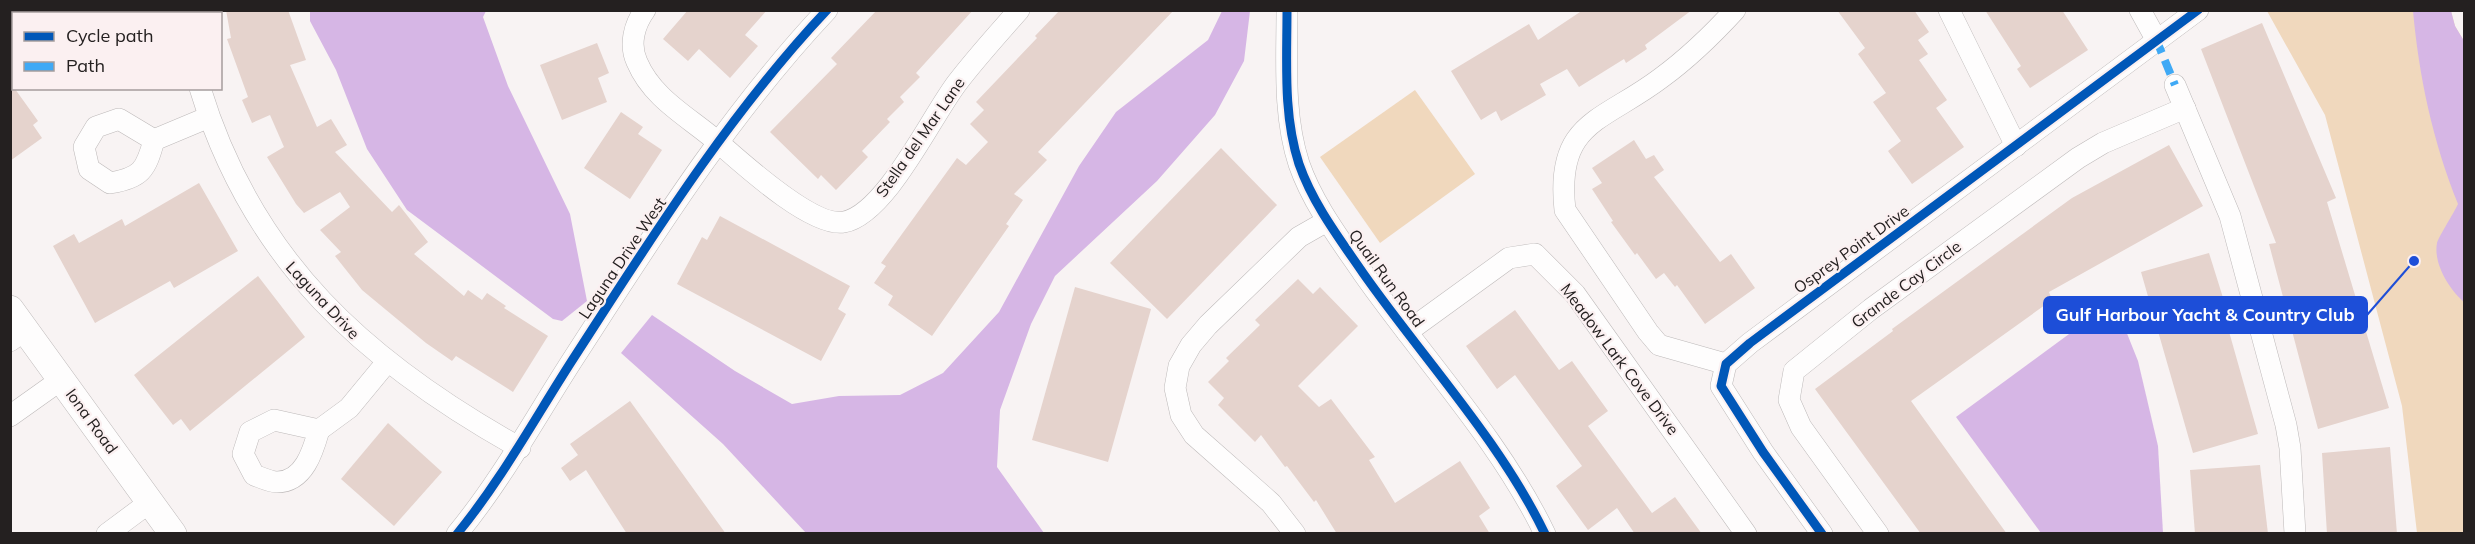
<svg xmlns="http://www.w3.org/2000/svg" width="2475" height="544" font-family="Mulish,sans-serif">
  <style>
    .green { fill: #f0d8bd }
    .water { fill: #d6b6e5 }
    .building { fill: #e5d3cd }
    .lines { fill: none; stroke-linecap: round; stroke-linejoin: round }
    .minor-casing { stroke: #bdb9b9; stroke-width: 22 }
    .tertiary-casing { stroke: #bdb9b9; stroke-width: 28 }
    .minor { stroke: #fefdfd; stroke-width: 21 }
    .tertiary { stroke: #fefdfd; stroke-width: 27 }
    .quiet { stroke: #3fa9f5; stroke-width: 8; stroke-dasharray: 15 8; stroke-linecap: butt }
    .cycleway-casing { stroke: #fbf0f1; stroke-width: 13 }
    .cycleway { stroke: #0057b8; stroke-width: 9 }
    .labels { text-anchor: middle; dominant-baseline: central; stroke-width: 4.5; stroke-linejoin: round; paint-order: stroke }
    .street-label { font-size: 16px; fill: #242020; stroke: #fbf0f1 }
    .leader { fill: none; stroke: #1d4ed8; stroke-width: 2 }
    .callout-dot { fill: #1d4ed8; stroke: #fbf0f1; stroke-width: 2 }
    .callout { fill: #1d4ed8; stroke: #1d4ed8; stroke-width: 2 }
    .callout-label { font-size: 18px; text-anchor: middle; font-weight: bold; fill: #fff }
  </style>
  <rect width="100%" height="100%" fill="#f8f3f3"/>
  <!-- green -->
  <g class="green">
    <path d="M2267,11H2451L2455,26L2464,41V533H2417L2402,406L2325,115Z"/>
    <path d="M1415,90L1475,174L1380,243L1320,157Z"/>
  </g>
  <!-- water -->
  <g class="water">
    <path d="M310,11H486L483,17L508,86L570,214L587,301L562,321L553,319L407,210L367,149L336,70L310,21Z"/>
    <path d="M1222,11H1250L1244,61L1215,115L1157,181L1055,276L1031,324L1000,410L997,467L1044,533H806L723,444L621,353L652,315L735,371L792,404L839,396L900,395L943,373L999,312L1079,166L1116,112L1208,40Z"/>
    <path d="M2413,11H2451L2455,26L2464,41V302C2450,290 2433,264 2437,243C2439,236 2454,213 2458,204C2433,142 2419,77 2413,11Z"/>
    <path d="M2114,301L2138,361L2158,446L2163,533H2041L1956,417Z"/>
  </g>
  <!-- building -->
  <g class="building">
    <path d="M226,10H288L306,60L290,65L317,127L331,119L347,145L335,152L392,212L399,205L428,242L414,254L464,296L468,290L482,300L487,293L506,306L504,308L548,336L513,392L456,356L452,361L426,343L362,290L335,256L341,252L320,230L350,207L340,192L304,213L296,204L267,157L284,147L270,115L252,123L242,100L248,97L227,39L231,38Z"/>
    <path d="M688,10H767L745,35L758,46L730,78L699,49L688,61L663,39Z"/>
    <path d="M877,10H973L916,73L920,77L900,97L904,102L887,119L890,122L862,151L868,157L836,190L821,175L818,179L770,132L837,64L831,58Z"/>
    <path d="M1060,10H1174L1038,152L1047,160L1014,194L1023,200L1006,224L1009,226L932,336L888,305L893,296L874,283L886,266L881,263L957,158L966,165L988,142L970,124L984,110L976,102L1037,38L1035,36Z"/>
    <path d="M1583,10H1692L1645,45L1647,49L1626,63L1624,59L1579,87L1567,69L1540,84L1546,95L1501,121L1496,111L1481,120L1451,71L1529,24L1538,40Z"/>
    <path d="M1837,10H1914L1929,32L1918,40L1928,54L1919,60L1947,100L1936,108L1964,147L1912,184L1888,151L1901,141L1873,102L1886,93L1858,54L1865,48Z"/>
    <path d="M1985,10H2062L2088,50L2030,88L2017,69L2021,66Z"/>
    <path d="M2262,23L2336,198L2327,202L2389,408L2318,429L2269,244L2276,243L2201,49Z"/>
    <path d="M597,43L609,73L598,78L607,102L562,120L540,65Z"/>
    <path d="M10,82L38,121L33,125L42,138L10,161Z"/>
    <path d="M621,112L643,127L638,134L662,150L630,199L584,168Z"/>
    <path d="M1634,140L1646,159L1654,155L1664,170L1654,177L1720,262L1731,254L1755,288L1705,324L1677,285L1675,287L1664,273L1656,279L1637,253L1635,255L1611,222L1613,221L1592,189L1602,183L1592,168Z"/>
    <path d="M2169,145L2203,206L2049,292L2052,300L1911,401L2007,534H1921L1815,389L1893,331L1892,329L2072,198Z"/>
    <path d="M1221,148L1277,205L1167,319L1110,263Z"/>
    <path d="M199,183L238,251L174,288L170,281L95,323L53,246L74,234L79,243L122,219L125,226Z"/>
    <path d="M720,216L850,286L838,309L846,314L821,361L677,284L702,237L707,240Z"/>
    <path d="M2209,253L2230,320L2226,321L2258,434L2193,453L2141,272Z"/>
    <path d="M258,276L305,337L190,431L181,419L173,425L134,375Z"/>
    <path d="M1298,279L1313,294L1320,287L1358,326L1298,386L1319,407L1331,399L1375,457L1369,460L1395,503L1460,461L1490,508L1479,516L1490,534H1337L1316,500L1314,502L1287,466L1285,467L1261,435L1255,442L1218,405L1224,398L1208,382L1229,361L1226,358L1260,325L1255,320Z"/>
    <path d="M1075,287L1151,309L1108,462L1032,440Z"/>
    <path d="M1515,310L1559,370L1572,361L1608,411L1588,426L1652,513L1675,497L1702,534H1635L1617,508L1588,530L1556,486L1582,466L1515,375L1497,389L1466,346Z"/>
    <path d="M630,401L726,534H627L586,470L570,481L561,468L578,455L570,444Z"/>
    <path d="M388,423L442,472L394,526L341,479Z"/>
    <path d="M2390,447L2397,534H2327L2322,453Z"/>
    <path d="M2260,465L2268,534H2195L2190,470Z"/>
  </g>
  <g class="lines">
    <!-- minor casing -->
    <g class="minor-casing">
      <g id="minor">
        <path d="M187,10V14"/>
        <path d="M645,10C634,25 629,45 637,62C653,100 691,118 720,144C744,165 813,228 844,222C886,214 931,117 957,83C976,58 998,34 1019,10"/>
        <path d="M1287,10C1287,62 1283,115 1299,164C1313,204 1339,238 1363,273C1422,357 1501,442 1545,534"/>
        <path d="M1949,10L2016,146"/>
        <path d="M2140,10L2156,39"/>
        <path d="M2175,85L2230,216L2286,425L2290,448L2295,534"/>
        <path d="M200,88C253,262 366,362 520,448"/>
        <path d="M119,119L154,140C146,170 141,178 110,183L89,169L84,147L96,127Z"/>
        <path d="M154,140L209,117"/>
        <path d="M1407,332L1509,258L1535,254L1575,294L1746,534"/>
        <path d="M10,341L25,330"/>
        <path d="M1726,364L1659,345L1648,332L1565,210C1555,121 1603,122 1661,78C1687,59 1713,34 1735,10"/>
        <path d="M10,416L62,379"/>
        <path d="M274,420L319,430C313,451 304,482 277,482C270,482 260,477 254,475L243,454L250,432Z"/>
        <path d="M319,430L349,408L387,362"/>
        <path d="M107,534L150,502"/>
        <path d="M457,534C503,478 536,416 575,356C652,237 729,114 827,10"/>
        <path d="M1295,534L1271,503L1194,435L1181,415L1175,388L1179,366L1191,345L1208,325L1299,237L1327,221"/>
        <path d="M1822,534L1763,452L1721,386L1726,364L1750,343L2198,10"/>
        <path d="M1878,534L1801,427L1789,400L1794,371L1871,309L2078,158L2103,143L2185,108"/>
      </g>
    </g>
    <!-- tertiary casing -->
    <g class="tertiary-casing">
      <path id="tertiary" d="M10,309L173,534"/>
    </g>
    <!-- minor -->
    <use href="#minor" class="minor"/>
    <!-- tertiary -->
    <use href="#tertiary" class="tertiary"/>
    <!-- quiet -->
    <path class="quiet" d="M2156,39L2175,85"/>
    <!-- cycleway casing -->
    <g class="cycleway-casing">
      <g id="cycleway">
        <path d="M1287,10C1287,62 1283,115 1299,164C1313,204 1339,238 1363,273C1422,357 1501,442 1545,534"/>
        <path d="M457,534C503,478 536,416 575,356C652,237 729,114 827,10"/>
        <path d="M1822,534L1763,452L1721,386L1726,364L1750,343L2198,10"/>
      </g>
    </g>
    <!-- cycleway -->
    <use href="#cycleway" class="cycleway"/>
  </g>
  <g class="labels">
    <!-- street labels -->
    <g class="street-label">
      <text transform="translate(920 137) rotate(-55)">Stella del Mar Lane</text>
      <text transform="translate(1851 249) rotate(-36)">Osprey Point Drive</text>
      <text transform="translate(622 258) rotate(-56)">Laguna Drive West</text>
      <text transform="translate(1387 278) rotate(54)">Quail Run Road</text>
      <text transform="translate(1906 284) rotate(-37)">Grande Cay Circle</text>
      <text transform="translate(323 300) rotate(47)">Laguna Drive</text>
      <text transform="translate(1620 359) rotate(53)">Meadow Lark Cove Drive</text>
      <text transform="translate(92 421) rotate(54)">Iona Road</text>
    </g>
  </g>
  <!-- callouts -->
  <path class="leader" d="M2414 261L2367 315"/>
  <circle class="callout-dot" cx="2414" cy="261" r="6"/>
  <rect class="callout" x="2044" y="297" width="323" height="36" rx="6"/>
  <g class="callout-label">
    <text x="2205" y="321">Gulf Harbour Yacht &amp; Country Club</text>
  </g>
  <!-- border -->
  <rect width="2475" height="544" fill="none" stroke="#242020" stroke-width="24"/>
  <!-- legend -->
  <rect x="12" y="12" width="210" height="78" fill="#fbf0f1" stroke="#a59d9d" stroke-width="1.5"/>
  <rect x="24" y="32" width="30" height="9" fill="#0057b8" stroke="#a59d9d" stroke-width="1.5"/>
  <text x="66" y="42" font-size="18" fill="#242020">Cycle path</text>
  <rect x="24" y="62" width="30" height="9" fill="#3fa9f5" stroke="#a59d9d" stroke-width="1.5"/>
  <text x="66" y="72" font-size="18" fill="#242020">Path</text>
</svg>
